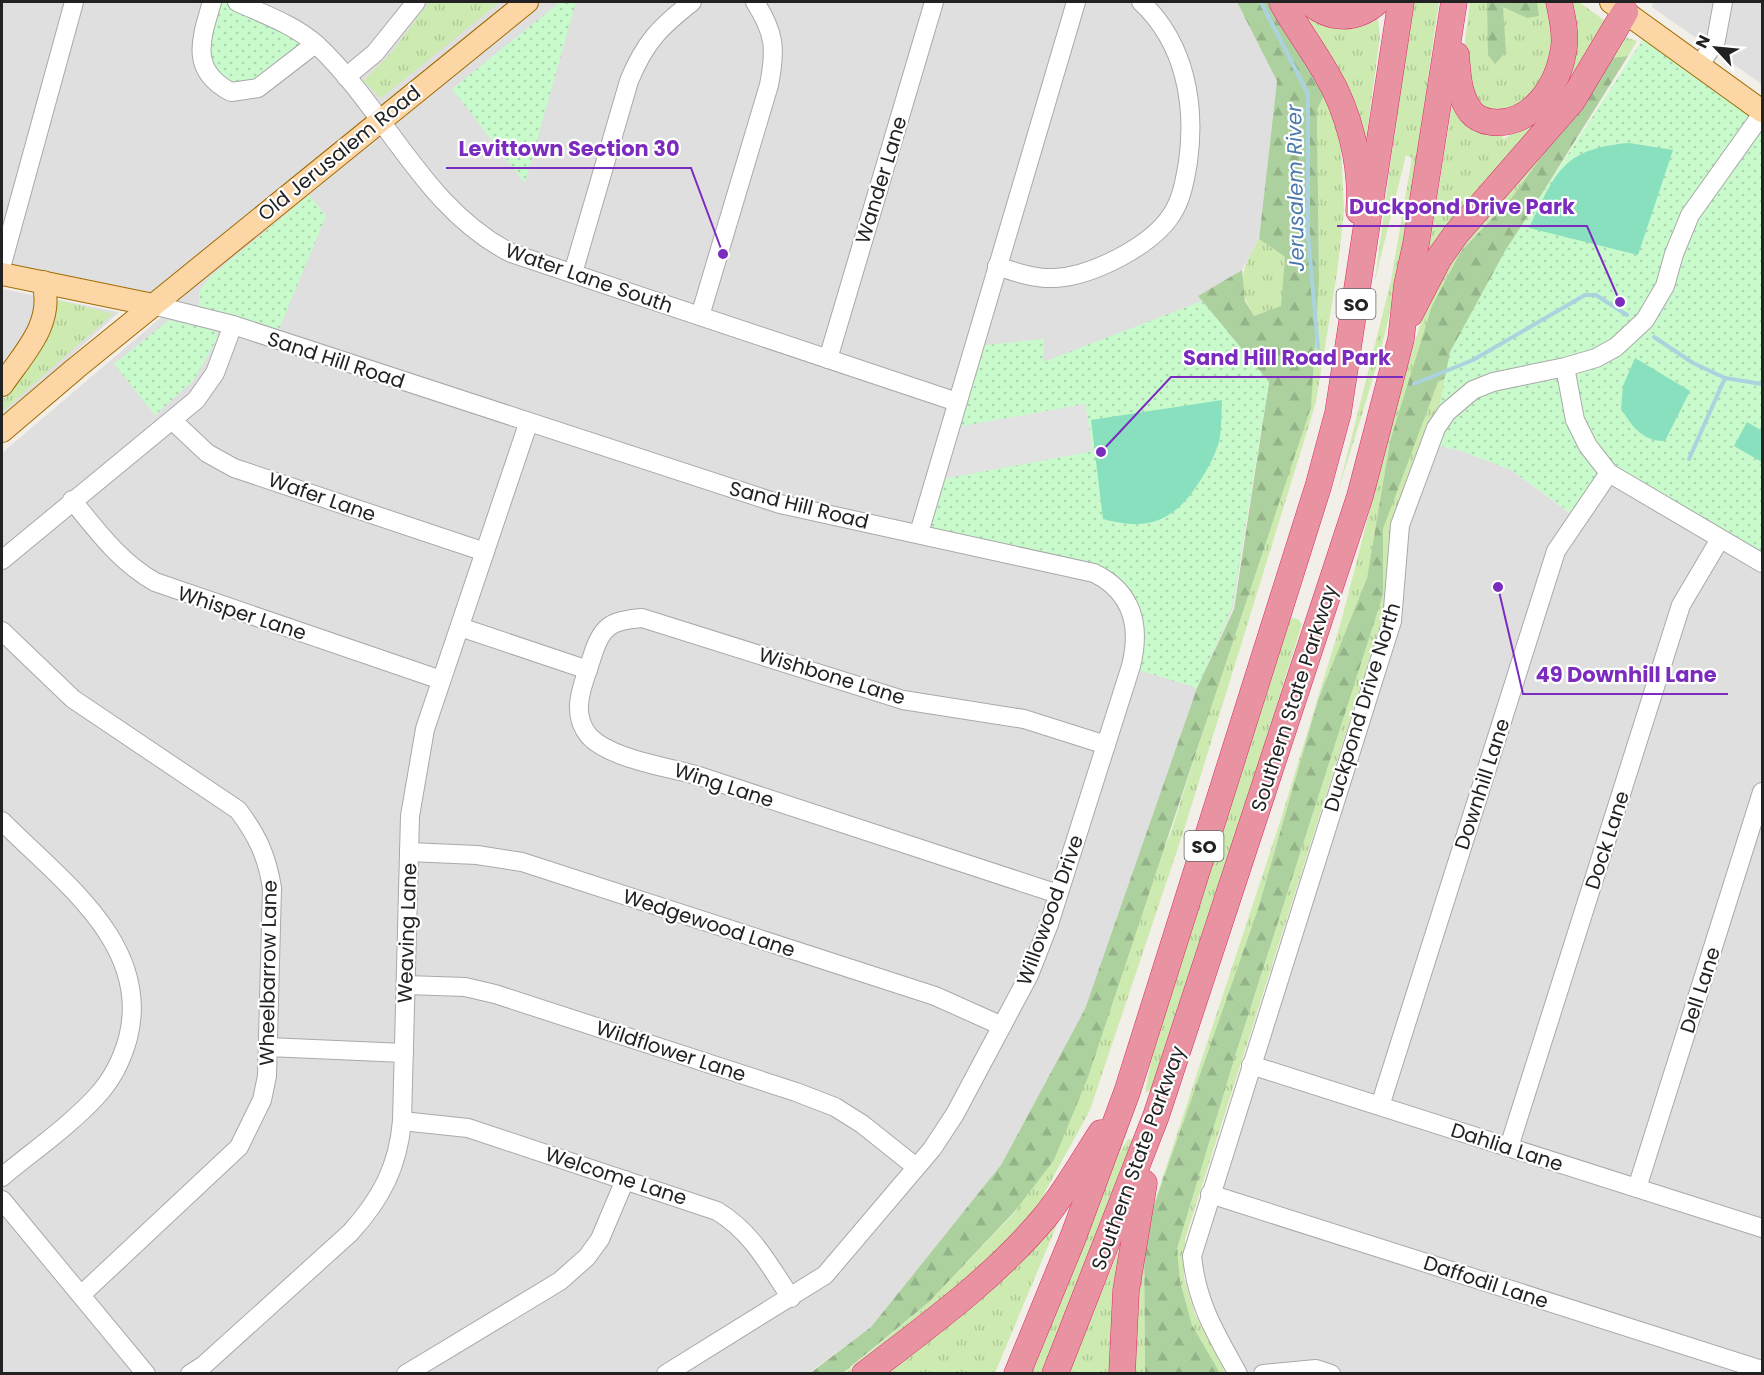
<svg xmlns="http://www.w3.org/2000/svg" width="1764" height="1375" font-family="Poppins,sans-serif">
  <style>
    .residential { fill: #e0dfdf }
    .grass { fill: url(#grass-tufts) }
    .forest { fill: url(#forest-firs) }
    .park { fill: url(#park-dots) }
    .pitch { fill: #88e0be }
    .parking { fill: #e2e2e2 }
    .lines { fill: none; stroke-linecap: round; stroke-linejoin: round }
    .stream { stroke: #aad3df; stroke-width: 4 }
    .minor-casing { stroke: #a9a9a9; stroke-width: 20 }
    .major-casing { stroke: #a06b00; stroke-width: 24 }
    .highway-casing { stroke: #dc2a67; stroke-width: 27 }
    .minor { stroke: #fff; stroke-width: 18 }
    .major { stroke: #fcd6a4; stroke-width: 22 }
    .highway { stroke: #e892a2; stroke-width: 26 }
    .labels { text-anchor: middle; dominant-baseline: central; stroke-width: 4.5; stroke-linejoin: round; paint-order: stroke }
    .shield { fill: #fff; stroke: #646464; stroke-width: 1.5 }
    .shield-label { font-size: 18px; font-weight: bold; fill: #222 }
    .street-label { font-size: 20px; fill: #222; stroke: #fff }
    .water-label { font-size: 21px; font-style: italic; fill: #4a7aab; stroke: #fff }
    .leader { fill: none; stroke: #7b2cbf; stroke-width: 2 }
    .callout-dot { fill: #7b2cbf; stroke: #fff; stroke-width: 2 }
    .callout-label { font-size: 21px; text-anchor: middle; font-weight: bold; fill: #7b2cbf; stroke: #fff; stroke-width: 4.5; stroke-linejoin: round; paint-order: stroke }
  </style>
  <defs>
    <pattern id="grass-tufts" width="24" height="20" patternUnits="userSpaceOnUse" patternTransform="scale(1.5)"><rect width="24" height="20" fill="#cdebb0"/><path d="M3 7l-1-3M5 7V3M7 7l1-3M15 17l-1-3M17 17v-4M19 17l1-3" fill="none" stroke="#b0c997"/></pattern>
    <pattern id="forest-firs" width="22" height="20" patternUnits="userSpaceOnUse" patternTransform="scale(1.5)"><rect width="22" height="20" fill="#add19e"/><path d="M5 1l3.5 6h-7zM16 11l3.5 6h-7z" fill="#95b388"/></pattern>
    <pattern id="park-dots" width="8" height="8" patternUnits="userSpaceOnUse" patternTransform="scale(1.5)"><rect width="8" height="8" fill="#c8facc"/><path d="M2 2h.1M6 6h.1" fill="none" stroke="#acd6af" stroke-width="1.8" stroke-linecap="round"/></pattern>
  </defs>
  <rect width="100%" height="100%" fill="#f2efe9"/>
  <!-- residential -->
  <g class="residential">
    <path d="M2,2H1237L1277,81L1259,239L1242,270L1198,296L1268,383L1233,608L1197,688L1085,1009L1001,1165L871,1327L809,1373H2V453L179,302L149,292L2,262Z"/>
    <path d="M1653,2H1762V84L1652,7Z"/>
    <path d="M2,289L119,312L2,420Z"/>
    <path d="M1432,444L1462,451L1511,470L1578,519L1610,475L1762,561V1373H1243L1213,1313L1202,1278L1201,1243L1402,596L1406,527Z"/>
  </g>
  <!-- grass -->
  <g class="grass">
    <path d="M429,2H500L381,98L363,81L392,52Z"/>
    <path d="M1290,2L1377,10L1380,36L1364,154Z"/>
    <path d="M1412,2H1439C1425,94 1415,189 1397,280C1383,352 1360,421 1338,491L1391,281L1412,158L1406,155L1375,280Z"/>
    <path d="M1470,2H1550L1556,37L1548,75L1529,102L1505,115L1481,111L1461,71Z"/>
    <path d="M1566,2H1579L1608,23L1559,103L1427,262L1453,99L1499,132L1504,139L1537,118Z"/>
    <path d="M1622,36L1637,41L1628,56L1613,59L1510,200L1461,251L1390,441L1367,578L1318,700L1258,909L1144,1234L1145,1373L1130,1374L1144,1234L1280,822L1341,622L1403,381L1432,286L1459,238Z"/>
    <path d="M1325,93L1341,144L1344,211L1337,273L1316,402L1183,833L1090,1110L1045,1192L1041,1204L988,1261L890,1345L851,1373L843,1374L929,1302L1016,1211L1171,832L1235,631L1319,280L1317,110Z"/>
    <path d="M1259,239L1285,257L1282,306L1254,316C1234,283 1242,270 1259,239Z"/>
    <path d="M1592,297L1466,384L1439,406L1427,426L1392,523L1383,616L1185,1239L1184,1278L1195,1314L1223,1366L1224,1373H1220L1192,1325L1180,1281L1177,1249L1237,1050L1383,595L1382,529L1438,382Z"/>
    <path d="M59,300L113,314L2,412V402L48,332Z"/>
    <path d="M1291,618L1298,619L1302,624L1231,852L1151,1090L1145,1093L1151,1062L1119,1155L1128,1139L1133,1140L1041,1373L1026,1374Z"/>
    <path d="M1061,1215L995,1373L877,1374Z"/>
    <path d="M1123,1240L1112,1373L1068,1374Z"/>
  </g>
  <!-- forest -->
  <g class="forest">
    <path d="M1237,2H1273L1325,93L1317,110L1319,280L1311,407L1088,1077L1054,1160L1015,1211L929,1302L843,1373L809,1374L871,1327L1001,1165L1085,1009L1197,688L1234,609L1269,382L1198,296L1242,270L1245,301L1254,316L1281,306L1285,257L1259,239L1277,81Z"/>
    <path d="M1487,2H1537L1539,16L1527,18L1503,7L1506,52L1495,64L1488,55Z"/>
    <path d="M1628,56L1510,245L1593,297L1438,382L1383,529V595L1237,1050L1177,1249L1180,1281L1192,1325L1220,1373H1145L1144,1234L1258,909L1318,700L1367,578L1390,441L1432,306L1461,251L1510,200L1613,58Z"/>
  </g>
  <!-- park -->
  <g class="park">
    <path d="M213,2H234L313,44L239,91L208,69Z"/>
    <path d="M560,2H576L525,183L452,89Z"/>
    <path d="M1645,36L1762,118V561L1610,475L1579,519L1511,470L1462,451L1432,444L1450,352L1505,251Z"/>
    <path d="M309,195L326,216L277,334L210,312L199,305V292L209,278Z"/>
    <path d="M1202,301L1269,382L1232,607L1197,688L1132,668L1138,647L1108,578L921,532L975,346L1044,339L1043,362Z"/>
    <path d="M169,320L216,331L217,339L194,380L155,415L114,364Z"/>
  </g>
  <!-- pitch -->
  <g class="pitch">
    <path d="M1629,143L1673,150L1638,255L1529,228C1556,173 1561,149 1629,143Z"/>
    <path d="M1635,358L1690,391L1665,441C1643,442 1632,426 1621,409L1623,386Z"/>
    <path d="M1222,400C1221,413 1222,429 1219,442C1214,458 1207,470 1198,484C1173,522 1148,531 1103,519L1091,420Z"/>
    <path d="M1747,422L1762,431V462L1734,446Z"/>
  </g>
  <!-- parking -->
  <path class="parking" d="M1085,404L1093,451L938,480L952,428Z"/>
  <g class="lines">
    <!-- stream -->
    <g class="stream">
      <path d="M1261,2L1308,94V234L1318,348"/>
      <path d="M1654,337L1693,363L1725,378L1762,384"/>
      <path d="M1414,384L1473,360L1585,295H1596L1627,315"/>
      <path d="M1689,459L1725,378"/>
    </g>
    <!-- minor casing -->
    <g class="minor-casing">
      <g id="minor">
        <path d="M212,2C201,39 189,70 231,92L258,88L315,44"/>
        <path d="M237,2C263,14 295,25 317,45C386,110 424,209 511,253L957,402"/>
        <path d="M1700,65L1716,40L1723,2"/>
        <path d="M346,77L375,53L416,2"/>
        <path d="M2,264L74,2"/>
        <path d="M997,266C1015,272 1035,279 1055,278C1092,276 1152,246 1172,214C1182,199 1185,179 1188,162C1196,104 1185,43 1141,2"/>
        <path d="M573,273L629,81C645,42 660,27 692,2"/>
        <path d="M153,305L233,325L780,504L1094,573C1133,592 1141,626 1131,666L1049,924L1029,975L955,1114L932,1149L825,1275L666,1374"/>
        <path d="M700,316L769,85C776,49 775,33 755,2"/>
        <path d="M828,359L934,2"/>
        <path d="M1565,367L1575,420L1588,446L1609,473L1762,563"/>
        <path d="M172,420L207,453L234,468L485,552"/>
        <path d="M72,500C98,532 120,562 155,582L441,680"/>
        <path d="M919,533L1076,2"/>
        <path d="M2,560L196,400L215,373L233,325"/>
        <path d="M460,627L588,670"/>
        <path d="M2,631L73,699L238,810C257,835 267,856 272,888L267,1076L262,1100L239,1147L81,1295"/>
        <path d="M2,821C60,880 152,944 128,1038C122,1060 112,1080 96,1097C68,1127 33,1151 2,1177"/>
        <path d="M409,852L477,855L522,862L935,996L1002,1026"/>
        <path d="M1058,894C939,855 819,816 699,776C669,767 610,759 589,736C568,711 585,681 593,654C602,625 613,620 642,618L903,700L1024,719L1106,745"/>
        <path d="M406,985L465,987L495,994L796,1092L835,1107L862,1124L916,1167"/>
        <path d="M268,1047L404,1053"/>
        <path d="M1251,1065L1762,1228"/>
        <path d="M1380,1106L1556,551L1609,473"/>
        <path d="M402,1121L468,1128L717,1211C752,1232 769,1265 791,1298"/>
        <path d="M1509,1147L1681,605L1720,539"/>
        <path d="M1637,1188L1762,792"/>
        <path d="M1210,1194L1762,1370"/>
        <path d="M2,1200L146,1374"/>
        <path d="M190,1374L204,1365L350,1233C381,1199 398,1167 402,1121L410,816L425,729L528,424"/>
        <path d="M406,1374L560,1281L587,1257L600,1239L625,1180"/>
        <path d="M1238,1374C1215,1332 1197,1304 1192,1256L1392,621L1400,525L1436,428L1447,412L1473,390L1493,382L1565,367L1596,358L1616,347L1645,320L1665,286L1674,254L1690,215L1762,114"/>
        <path d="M1263,1374L1316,1369L1331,1374"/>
      </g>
    </g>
    <!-- major casing -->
    <g class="major-casing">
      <g id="major">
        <path d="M1611,2L1762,111"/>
        <path d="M2,274L153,305"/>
        <path d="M2,385C24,353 55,323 43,282"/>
        <path d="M2,431L76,368L527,2"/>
      </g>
    </g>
    <!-- highway casing -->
    <g class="highway-casing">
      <g id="highway">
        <path d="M1282,2C1295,26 1312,48 1326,73C1349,111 1363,166 1359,211"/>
        <path d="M1309,2C1331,20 1355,21 1377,2"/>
        <path d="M1456,55C1458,76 1458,95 1471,112C1476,118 1484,121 1491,122C1533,127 1559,84 1564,47C1566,32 1562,16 1559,2"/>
        <path d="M1410,314L1439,258L1456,234L1572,101L1625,12"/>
        <path d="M865,1374C928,1326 994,1278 1045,1217C1066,1191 1083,1161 1101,1133"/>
        <path d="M1017,1374L1072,1240L1127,1092L1318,487L1338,413L1401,2"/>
        <path d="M1055,1374L1156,1116L1360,496L1401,339L1407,285L1416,244L1454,2"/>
        <path d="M1122,1374L1126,1291L1144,1183"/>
      </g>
    </g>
    <!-- minor -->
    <use href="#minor" class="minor"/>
    <!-- major -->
    <use href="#major" class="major"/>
    <!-- highway -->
    <use href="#highway" class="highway"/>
  </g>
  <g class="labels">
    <!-- shield labels -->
    <g class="shield">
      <rect x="1336.5" y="289" width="39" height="30" rx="4.5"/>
      <rect x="1184.5" y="831" width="39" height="30" rx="4.5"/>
    </g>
    <g class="shield-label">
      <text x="1356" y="304">SO</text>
      <text x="1204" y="846">SO</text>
    </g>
    <!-- street labels -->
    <g class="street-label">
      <text transform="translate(339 153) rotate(-39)">Old Jerusalem Road</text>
      <text transform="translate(881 180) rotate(-73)">Wander Lane</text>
      <text transform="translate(589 278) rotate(19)">Water Lane South</text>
      <text transform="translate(336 360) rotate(18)">Sand Hill Road</text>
      <text transform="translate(322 497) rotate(19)">Wafer Lane</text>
      <text transform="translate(799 505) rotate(14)">Sand Hill Road</text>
      <text transform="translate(242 613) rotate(18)">Whisper Lane</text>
      <text transform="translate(832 676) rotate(17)">Wishbone Lane</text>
      <text transform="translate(1294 698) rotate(-72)">Southern State Parkway</text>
      <text transform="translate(1362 707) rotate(-73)">Duckpond Drive North</text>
      <text transform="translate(1482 784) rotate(-72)">Downhill Lane</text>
      <text transform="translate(724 785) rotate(18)">Wing Lane</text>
      <text transform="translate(1607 840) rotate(-72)">Dock Lane</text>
      <text transform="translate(1050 910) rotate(-70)">Willowood Drive</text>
      <text transform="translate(709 923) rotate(18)">Wedgewood Lane</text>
      <text transform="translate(407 933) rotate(-88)">Weaving Lane</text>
      <text transform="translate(268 973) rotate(-89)">Wheelbarrow Lane</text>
      <text transform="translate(1700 990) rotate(-72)">Dell Lane</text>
      <text transform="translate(671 1051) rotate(18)">Wildflower Lane</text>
      <text transform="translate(1507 1147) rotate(18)">Dahlia Lane</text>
      <text transform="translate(1138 1158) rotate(-70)">Southern State Parkway</text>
      <text transform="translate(616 1176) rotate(18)">Welcome Lane</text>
      <text transform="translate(1486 1282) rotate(18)">Daffodil Lane</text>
    </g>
    <!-- water labels -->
    <g class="water-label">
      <text transform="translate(1295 188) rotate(-91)">Jerusalem River</text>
    </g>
  </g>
  <!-- callouts -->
  <path class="leader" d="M723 254L691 168H446M1620 302L1587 226H1337M1101 452L1171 377H1403M1498 587L1523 694H1728"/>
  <g class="callout-dot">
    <circle cx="723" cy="254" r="6"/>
    <circle cx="1620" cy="302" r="6"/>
    <circle cx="1101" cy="452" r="6"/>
    <circle cx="1498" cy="587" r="6"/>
  </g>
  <g class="callout-label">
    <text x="569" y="156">Levittown Section 30</text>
    <text x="1462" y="214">Duckpond Drive Park</text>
    <text x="1287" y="365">Sand Hill Road Park</text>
    <text x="1626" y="682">49 Downhill Lane</text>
  </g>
  <!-- border -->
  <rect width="1764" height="1375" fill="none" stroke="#222222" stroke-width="6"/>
  <!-- north arrow -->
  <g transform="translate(1716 48) rotate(296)" stroke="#ffffff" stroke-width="4.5" paint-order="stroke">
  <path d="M0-4.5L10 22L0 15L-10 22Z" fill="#222222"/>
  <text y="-9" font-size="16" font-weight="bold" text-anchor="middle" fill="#222222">N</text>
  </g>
</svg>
